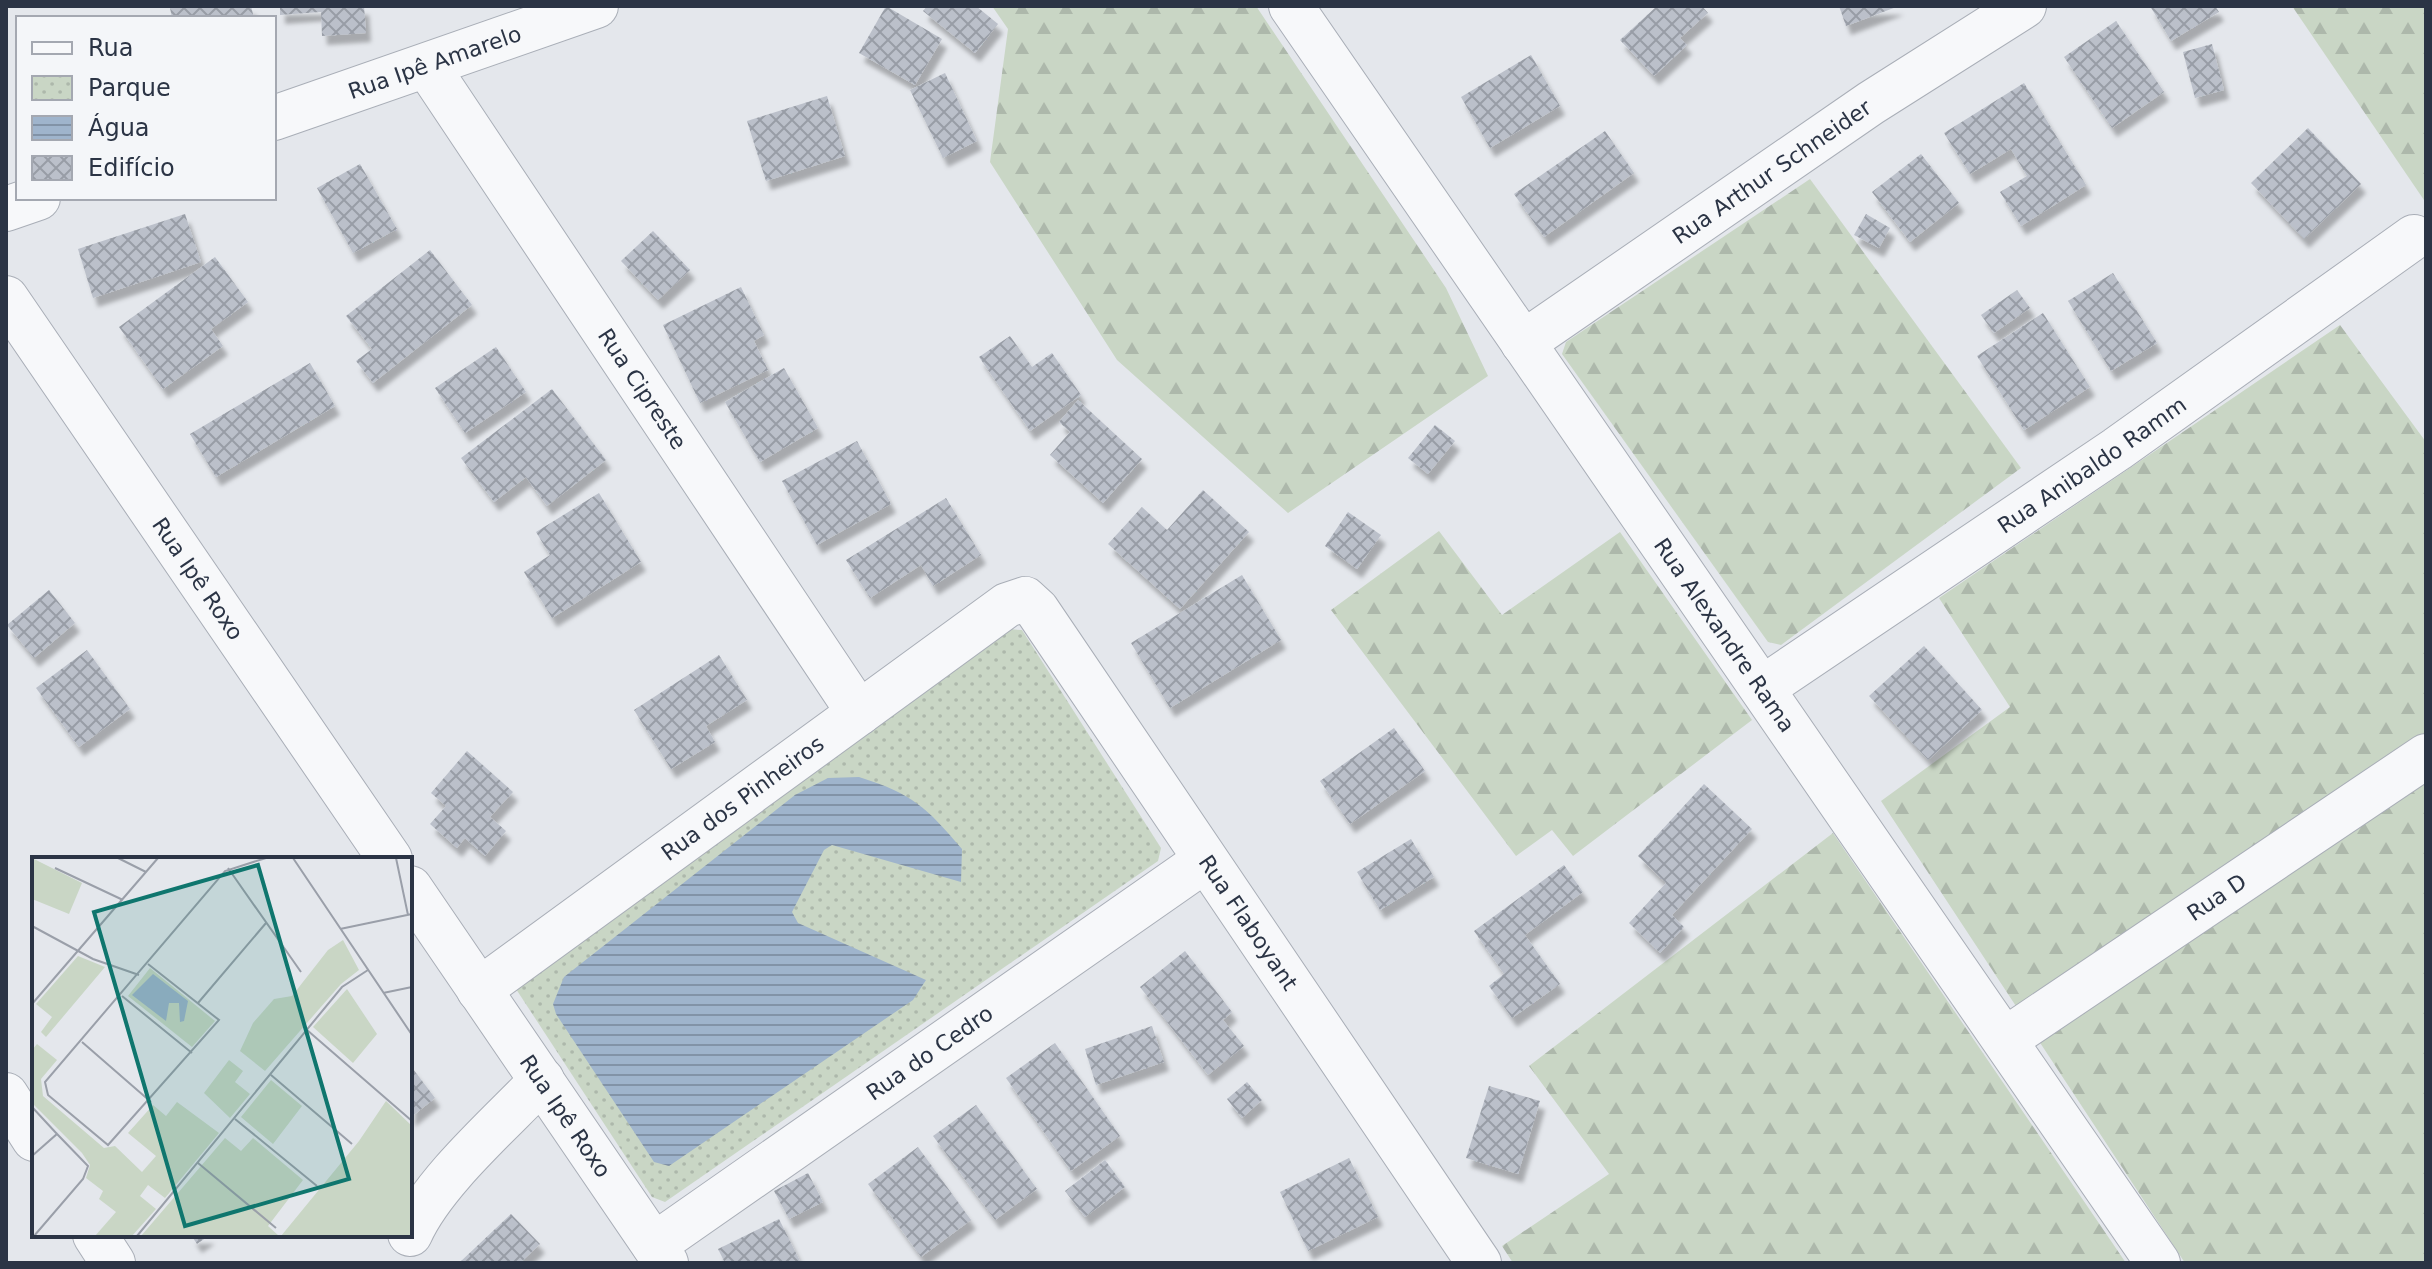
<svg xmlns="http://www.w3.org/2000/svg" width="2432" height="1269" font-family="'DejaVu Sans',sans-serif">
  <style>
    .forest { fill: url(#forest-firs) }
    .park { fill: url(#park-dots) }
    .water { fill: url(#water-rules) }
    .building { fill: url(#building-cross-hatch); filter: url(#shadow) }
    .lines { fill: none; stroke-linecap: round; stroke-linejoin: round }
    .minor-casing { stroke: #a9aeb7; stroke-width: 46 }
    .minor { stroke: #f7f8fa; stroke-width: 44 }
    .labels { text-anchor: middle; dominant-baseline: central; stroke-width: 7; stroke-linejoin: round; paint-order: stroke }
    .street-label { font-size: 22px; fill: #2b3445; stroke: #f4f6f9 }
    .inset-road { fill: none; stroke: #9a9fa9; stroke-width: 2 }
    .view { fill: #0f766e; fill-opacity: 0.15; stroke: #0f766e; stroke-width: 4 }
    .inset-edge { fill: none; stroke: #2b3445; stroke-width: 4 }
  </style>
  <defs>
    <pattern id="forest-firs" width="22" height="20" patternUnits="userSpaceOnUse" patternTransform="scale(2)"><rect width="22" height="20" fill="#c9d6c5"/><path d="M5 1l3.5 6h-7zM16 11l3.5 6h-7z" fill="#adb8ab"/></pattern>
    <pattern id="park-dots" width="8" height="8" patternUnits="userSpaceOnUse" patternTransform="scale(2)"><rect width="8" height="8" fill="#c9d6c5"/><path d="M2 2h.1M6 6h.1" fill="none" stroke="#adb8ab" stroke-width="1.8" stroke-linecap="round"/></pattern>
    <pattern id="water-rules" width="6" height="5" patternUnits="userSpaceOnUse" patternTransform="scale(2)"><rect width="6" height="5" fill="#9fb4cc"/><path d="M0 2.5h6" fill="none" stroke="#8293a7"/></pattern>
    <pattern id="building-cross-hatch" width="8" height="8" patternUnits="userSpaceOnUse" patternTransform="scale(2)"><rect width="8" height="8" fill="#bbc0ca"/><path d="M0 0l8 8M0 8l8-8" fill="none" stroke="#989da6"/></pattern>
    <filter id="shadow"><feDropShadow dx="5" dy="9" stdDeviation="2" flood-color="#0004"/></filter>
  </defs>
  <rect width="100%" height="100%" fill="#e4e7ec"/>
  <!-- forest -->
  <g class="forest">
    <path d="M992,6H1256L1446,288L1488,376L1288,513L1117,360L990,162L1008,29Z"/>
    <path d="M2292,6H2426V203Z"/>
    <path d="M1810,179L2021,468L1781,645L1768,642L1562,354L1566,342Z"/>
    <path d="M2340,325L2426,442V1263H2185L1881,801L2010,707L1939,598Z"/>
    <path d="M1439,531L1502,615L1620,532L1752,720L1573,856L1552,830L1516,856L1331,610Z"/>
    <path d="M1833,833L2126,1263H1513L1502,1246L1609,1174L1529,1066Z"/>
  </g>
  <!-- park -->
  <path class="park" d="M1006,629L1022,630L1161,848L1158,861L665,1202L652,1197L516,989Z"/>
  <!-- water -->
  <path class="water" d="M859,777C913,794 926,807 962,849L961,882L832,845L824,850L792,912L798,923L926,980L913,1000L669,1166L654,1162L556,1014L553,1004L564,977L795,795L828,778Z"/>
  <!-- building -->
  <g class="building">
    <path d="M176,6H251L254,18H172L170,8Z"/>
    <path d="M280,6H364L366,33L322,36L321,12L280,15Z"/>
    <path d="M886,6L942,39L915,85L859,53Z"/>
    <path d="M927,6H976L998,24L975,53L923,11Z"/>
    <path d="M1657,6H1702L1708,13L1680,38L1687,45L1654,76L1620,40Z"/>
    <path d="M1839,6H1899L1846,26Z"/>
    <path d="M2150,6H2215L2219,12L2171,41Z"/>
    <path d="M2116,21L2164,92L2112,128L2064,57Z"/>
    <path d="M2212,44L2224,90L2195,98L2183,52Z"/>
    <path d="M1531,55L1560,106L1490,148L1461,97Z"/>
    <path d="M945,73L977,141L943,158L910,90Z"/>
    <path d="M2024,83L2086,185L2021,226L2000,192L2027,176L2011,149L1970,174L1944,133Z"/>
    <path d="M827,96L845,156L766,181L747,121Z"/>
    <path d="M2308,128L2361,184L2304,239L2251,183Z"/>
    <path d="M1605,131L1634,173L1544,237L1514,194Z"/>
    <path d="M1921,154L1959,203L1910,242L1872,192Z"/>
    <path d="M360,164L397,229L353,253L317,188Z"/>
    <path d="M185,214L201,262L93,298L78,249Z"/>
    <path d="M1866,214L1890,228L1879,248L1854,235Z"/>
    <path d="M653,231L690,270L658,300L621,261Z"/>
    <path d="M430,250L472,305L373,383L356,361L372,349L346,316Z"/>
    <path d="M215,257L248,302L211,329L223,346L163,389L119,327Z"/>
    <path d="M2113,273L2157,343L2111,371L2068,301Z"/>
    <path d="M741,287L764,335L754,341L768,370L700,403L663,325Z"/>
    <path d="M2017,290L2030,308L1994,333L1981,315Z"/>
    <path d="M2043,313L2090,387L2024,430L1977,356Z"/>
    <path d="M1010,336L1032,367L1052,353L1081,395L1030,431L979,357Z"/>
    <path d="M496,347L526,392L465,433L435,388Z"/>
    <path d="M310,363L335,406L216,477L190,434Z"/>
    <path d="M784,368L818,428L760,462L725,402Z"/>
    <path d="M552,389L606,460L547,506L526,477L494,502L461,458Z"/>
    <path d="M1078,400L1142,459L1103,503L1050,455L1070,432L1059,422Z"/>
    <path d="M1435,425L1455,441L1428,474L1408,458Z"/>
    <path d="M857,441L891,504L817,545L782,481Z"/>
    <path d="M1203,490L1249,532L1180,609L1108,544L1142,507L1167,530Z"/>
    <path d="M599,493L641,562L552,618L524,572L550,555L536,532Z"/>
    <path d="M946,498L981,555L933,586L921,565L870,598L846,560Z"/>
    <path d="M1348,512L1381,535L1357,569L1325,546Z"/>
    <path d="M1242,575L1281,640L1170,708L1131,643Z"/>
    <path d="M49,590L75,623L34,658L7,625Z"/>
    <path d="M1924,646L1982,710L1928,760L1869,696Z"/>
    <path d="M87,650L130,709L79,747L36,688Z"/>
    <path d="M719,655L747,700L706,726L715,742L671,769L634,710Z"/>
    <path d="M1394,728L1425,771L1350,824L1320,781Z"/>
    <path d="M467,751L513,792L490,817L506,831L485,856L465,838L457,848L430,824L446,806L431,793Z"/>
    <path d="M1704,784L1752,829L1672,915L1684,927L1660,953L1629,923L1666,883L1638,856Z"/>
    <path d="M1411,839L1434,877L1380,910L1357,872Z"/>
    <path d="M1564,865L1583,892L1525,935L1560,984L1512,1018L1489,986L1504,974L1474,931Z"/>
    <path d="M1185,951L1232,1012L1223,1020L1244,1046L1208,1075L1140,987Z"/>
    <path d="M1152,1026L1164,1062L1096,1085L1085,1049Z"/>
    <path d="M1055,1043L1120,1136L1071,1171L1006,1078Z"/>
    <path d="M410,1065L435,1098L410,1118Z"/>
    <path d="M1247,1082L1262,1100L1242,1118L1227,1099Z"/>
    <path d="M1489,1086L1540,1101L1518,1174L1466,1158Z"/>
    <path d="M976,1105L1037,1189L995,1220L933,1136Z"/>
    <path d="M918,1147L971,1220L921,1257L868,1184Z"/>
    <path d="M1349,1158L1378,1217L1308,1251L1280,1192Z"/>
    <path d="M1105,1160L1125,1187L1085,1217L1065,1191Z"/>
    <path d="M808,1173L823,1202L789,1219L774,1191Z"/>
    <path d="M511,1214L540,1244L520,1263H459Z"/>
    <path d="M779,1219L801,1263H725L718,1249Z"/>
    <path d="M191,1235H210L197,1244Z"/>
  </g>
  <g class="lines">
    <!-- minor casing -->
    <g class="minor-casing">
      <g id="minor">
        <path id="s1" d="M1291,6L2158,1263"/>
        <path id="s2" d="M427,66L859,713"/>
        <path id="s3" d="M274,118L596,6"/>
        <path d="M6,209L38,198"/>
        <path id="s4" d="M6,298L390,859"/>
        <path id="s5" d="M1523,343L1871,103L2024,6"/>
        <path id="s6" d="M1764,687L2117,449L2414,237"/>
        <path id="s7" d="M410,888L666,1263"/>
        <path id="s8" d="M479,990L1007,605L1025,599L1037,610L1479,1263"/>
        <path id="s9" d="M2006,1039L2426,756"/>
        <path d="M6,1095L34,1139"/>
        <path d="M410,1234C433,1182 501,1123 542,1080"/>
        <path d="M95,1235L113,1263"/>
        <path id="s10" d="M654,1245L1204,861"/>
      </g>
    </g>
    <!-- minor -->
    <use href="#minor" class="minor"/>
  </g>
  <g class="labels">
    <!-- street labels -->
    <g class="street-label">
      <text stroke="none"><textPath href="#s3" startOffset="170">Rua Ipê Amarelo</textPath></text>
      <text stroke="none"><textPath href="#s5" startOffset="302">Rua Arthur Schneider</textPath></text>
      <text stroke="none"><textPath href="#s2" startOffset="388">Rua Cipreste</textPath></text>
      <text stroke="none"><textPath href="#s6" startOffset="396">Rua Anibaldo Ramm</textPath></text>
      <text stroke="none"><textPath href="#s4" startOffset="340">Rua Ipê Roxo</textPath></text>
      <text stroke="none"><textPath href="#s1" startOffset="764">Rua Alexandre Rama</textPath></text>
      <text stroke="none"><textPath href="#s8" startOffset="326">Rua dos Pinheiros</textPath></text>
      <text stroke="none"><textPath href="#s9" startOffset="254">Rua D</textPath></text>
      <text stroke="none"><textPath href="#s8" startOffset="1066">Rua Flaboyant</textPath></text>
      <text stroke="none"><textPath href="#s10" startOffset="336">Rua do Cedro</textPath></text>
      <text stroke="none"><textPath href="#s7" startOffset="276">Rua Ipê Roxo</textPath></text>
    </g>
  </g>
  <!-- overview -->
  <g transform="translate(32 857)">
    <rect width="380" height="380" fill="#e4e7ec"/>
    <path d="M0,1L50,26L37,57L0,42ZM311,83L327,113L309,127L233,214L208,194L221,166L242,142L260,139L296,93ZM46,99L73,110L14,180L9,175L20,160L4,147ZM315,132L345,177L321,206L281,170ZM5,187L25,203L9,222L11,239L72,291L83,289L110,315L124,299L96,276L121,248L134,259L145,245L187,276L133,341L116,328L108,339L124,352L100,379H63L84,355L67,342L71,334L54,321L58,308L50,296L0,246V193ZM197,203L211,214L203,225L218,237L198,261L172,236ZM239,223L270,249L241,287L209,260ZM354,244L380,269V379H249L327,284ZM193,281L209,294L221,281L271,323L236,369L247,379H109Z" fill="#c9d6c5"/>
    <path d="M118,111L183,164L160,190L96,139Z" fill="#c9d6c5"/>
    <path d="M121,117L156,144L152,164L148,165L147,146H137L134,164L100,138Z" fill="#9fb4cc"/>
    <path class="inset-road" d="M86,1L114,15M261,1L380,178M364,1L376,58M23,11L91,43M196,11L269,115M0,69L61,102L107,118M308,72L380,57M116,107L187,163L76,288L16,238L13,225L193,14L234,1M351,136L380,130M90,139L160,196M166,146L234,66M0,147L126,1M275,173L380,264M50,185L119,245M239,218L320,287M0,250L25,277M203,262L285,329M0,299L25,277L56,309L51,322L2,379M166,306L244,371M105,379L310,130L336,113"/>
    <path class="view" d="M226,8L317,322L153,369L62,55Z"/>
    <rect width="380" height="380" class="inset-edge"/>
  </g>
  <!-- border -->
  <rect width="2432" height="1269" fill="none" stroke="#2b3445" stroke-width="16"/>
  <!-- legend -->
  <rect x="16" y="16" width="260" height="184" fill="#f4f6f9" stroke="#a4a8b1" stroke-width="2"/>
  <rect x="32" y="42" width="40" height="12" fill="#f7f8fa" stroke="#a4a8b1" stroke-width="2"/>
  <text x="88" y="56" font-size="24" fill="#2b3445">Rua</text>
  <rect x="32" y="76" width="40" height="24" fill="url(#park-dots)" stroke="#a4a8b1" stroke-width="2"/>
  <text x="88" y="96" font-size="24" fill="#2b3445">Parque</text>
  <rect x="32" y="116" width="40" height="24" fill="url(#water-rules)" stroke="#a4a8b1" stroke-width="2"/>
  <text x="88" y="136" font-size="24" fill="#2b3445">Água</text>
  <rect x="32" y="156" width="40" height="24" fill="url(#building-cross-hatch)" stroke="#a4a8b1" stroke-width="2"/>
  <text x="88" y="176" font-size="24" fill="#2b3445">Edifício</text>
</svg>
